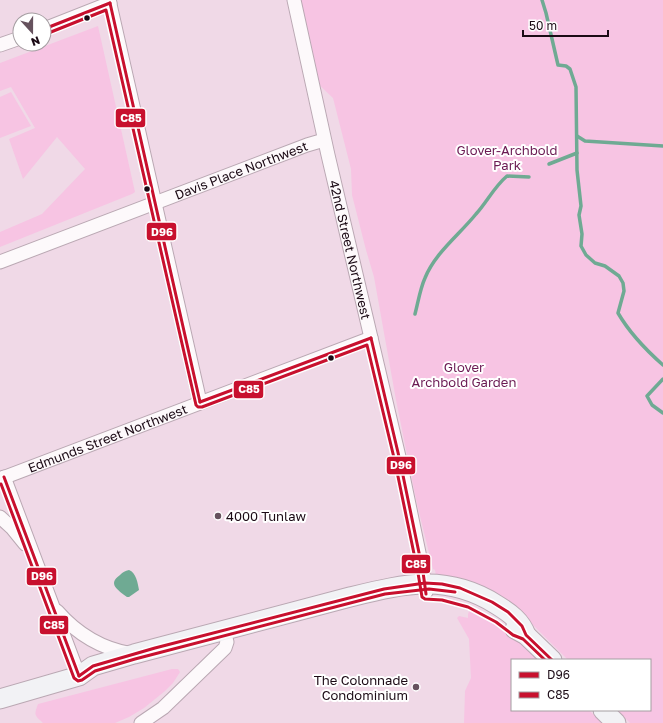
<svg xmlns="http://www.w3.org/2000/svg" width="663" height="723" font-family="'Golos Text',sans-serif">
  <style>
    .green { fill: #f7c4e3 }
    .water { fill: #6faa93 }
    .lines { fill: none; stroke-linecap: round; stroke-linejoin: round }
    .stream { stroke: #6faa93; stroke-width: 3.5 }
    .street-casing { stroke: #baa8b3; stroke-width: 15 }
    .secondary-casing { stroke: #baa8b3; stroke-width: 21 }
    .street { stroke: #fdf9fb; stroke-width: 13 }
    .secondary { stroke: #f2f2f5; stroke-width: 19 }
    .bus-1-casing { stroke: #fff; stroke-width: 6 }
    .bus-2-casing { stroke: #fff; stroke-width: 6 }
    .bus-1 { stroke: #c8102e; stroke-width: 3 }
    .bus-2 { stroke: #c8102e; stroke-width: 3 }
    .bus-dot { fill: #1b0a15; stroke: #fff; stroke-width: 1.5 }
    .poi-dot { fill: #66525e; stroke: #fff; stroke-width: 1.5 }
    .labels { text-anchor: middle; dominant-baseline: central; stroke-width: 4; stroke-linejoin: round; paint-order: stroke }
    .park-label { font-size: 13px; fill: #6b1a53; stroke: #fff }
    .street-label { font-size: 13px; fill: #1b0a15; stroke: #fff }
    .poi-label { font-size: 13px; fill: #1b0a15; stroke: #fff; text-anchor: start }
    .line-badge { stroke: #fff; stroke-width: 1.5 }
    .badge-label { font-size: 11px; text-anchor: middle; font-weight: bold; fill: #fff }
  </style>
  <rect width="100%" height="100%" fill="#f0d9e7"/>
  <!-- green -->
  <g class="green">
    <path d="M301,0H663V723H630L617,710H650V660H568L523,615L436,576L435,570L433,569L417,504L396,400L374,277L366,250L352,195L351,169L333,98L315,81Z"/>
    <path d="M98,26L135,192L132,194L0,247V232L42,214L85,169L57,137L23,179L9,139L35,128L11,87L0,91V63Z"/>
    <path d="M11,92L31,126L0,138V97Z"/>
    <path d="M471,606L492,617L513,633L540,660H512V710H589L602,723H464L465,691L471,678L469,639L457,618L459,616L468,618V614Z"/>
    <path d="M172,669H178L180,672L173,683L165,691L144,708L129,717L115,723H43C34,715 34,715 38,704Z"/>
  </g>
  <!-- water -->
  <path class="water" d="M129,570C136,572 138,584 139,590L129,597H127C118,590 107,584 120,575C123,572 125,571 129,570Z"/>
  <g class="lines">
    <!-- stream -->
    <g class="stream">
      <path d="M542,0L546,13L558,65L566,66L570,69L576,87L577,170L581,206L579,215L582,234L581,246L586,255L595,263L605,266L619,276L623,283L624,291L618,313C629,332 646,350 663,365"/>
      <path d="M577,136L585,141L663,146"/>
      <path d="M549,164L577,153"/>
      <path d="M415,314C418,303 420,289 425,278C435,253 459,235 476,214C487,202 494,187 507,176L529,177"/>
      <path d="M663,379L647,396L652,405L663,413"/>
    </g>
    <!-- street casing -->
    <g class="street-casing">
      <g id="street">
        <path d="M109,0L200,402"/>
        <path id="s1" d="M294,0L328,155L400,461L423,572L426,592"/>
        <path d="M44,29L110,3"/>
        <path d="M0,45L20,38"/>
        <path id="s2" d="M0,262L307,145L324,140"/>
        <path d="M4,477L79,676"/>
        <path id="s3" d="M0,479L371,338"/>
        <path d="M0,517L12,528L25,544"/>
        <path d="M57,611C77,634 102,649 132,654"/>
        <path d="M141,723L163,708L225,648L227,642L224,630"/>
      </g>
    </g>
    <!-- secondary casing -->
    <g class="secondary-casing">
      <g id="secondary">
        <path d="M515,629L526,635L552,660"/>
        <path d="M0,699L79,676L93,666L134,654L350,597C404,584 447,573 497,605C510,613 521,621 526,635"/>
        <path d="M603,710L616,723"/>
      </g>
    </g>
    <!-- street -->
    <use href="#street" class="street"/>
    <!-- secondary -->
    <use href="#secondary" class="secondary"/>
    <!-- bus-1 casing -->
    <g class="bus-1-casing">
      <g id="bus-1">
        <path d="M110,3L200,402"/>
        <path d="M44,29L110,3"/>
        <path d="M371,338L400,461L423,572L426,594"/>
        <path d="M200,402L371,338"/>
        <path d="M4,477L79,676"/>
        <path d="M79,676L93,666L155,648L384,589L425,583L442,584L460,588L492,602L508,612L522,626L526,635L552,660"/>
      </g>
    </g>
    <!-- bus-2 casing -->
    <g class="bus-2-casing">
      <g id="bus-2">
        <path d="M46,34L106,10L196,405L198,407H202L367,345L395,462L418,573L422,597L425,599L442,600L468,607L496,622L513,635L523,639L545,660"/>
        <path d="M1,484L74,678L78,681L82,680L95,671L135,659L385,594L429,589L455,592"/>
      </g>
    </g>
    <!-- bus-1 -->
    <use href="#bus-1" class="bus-1"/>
    <!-- bus-2 -->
    <use href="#bus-2" class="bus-2"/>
  </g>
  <!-- markers -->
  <g class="bus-dot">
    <circle cx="87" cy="18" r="3.5"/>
    <circle cx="147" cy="189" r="3.5"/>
    <circle cx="331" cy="358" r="3.5"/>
  </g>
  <g class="poi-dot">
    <circle cx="218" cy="516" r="4"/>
    <circle cx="416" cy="687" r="4"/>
  </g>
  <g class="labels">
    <!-- park labels -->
    <g class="park-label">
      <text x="507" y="150">Glover-Archbold<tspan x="507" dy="15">Park</tspan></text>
      <text x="464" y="367">Glover<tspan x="464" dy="15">Archbold Garden</tspan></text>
    </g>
    <!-- street labels -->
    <g class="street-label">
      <text stroke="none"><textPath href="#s2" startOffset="258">Davis Place Northwest</textPath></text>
      <text stroke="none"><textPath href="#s1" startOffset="256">42nd Street Northwest</textPath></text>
      <text stroke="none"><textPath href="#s3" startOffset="115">Edmunds Street Northwest</textPath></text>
    </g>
    <!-- poi labels -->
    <g class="poi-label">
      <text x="226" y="516">4000 Tunlaw</text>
      <text x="408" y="680" text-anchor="end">The Colonnade<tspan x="408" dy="15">Condominium</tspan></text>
    </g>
  </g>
  <g class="line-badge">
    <rect x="115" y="108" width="31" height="20" rx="4" fill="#c8102e"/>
    <rect x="146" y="222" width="31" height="19" rx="4" fill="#c8102e"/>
    <rect x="233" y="380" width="31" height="19" rx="4" fill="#c8102e"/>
    <rect x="386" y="456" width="30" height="19" rx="4" fill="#c8102e"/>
    <rect x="401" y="554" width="30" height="20" rx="4" fill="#c8102e"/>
    <rect x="26" y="567" width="31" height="19" rx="4" fill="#c8102e"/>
    <rect x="39" y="615" width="30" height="20" rx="4" fill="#c8102e"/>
  </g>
  <g class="badge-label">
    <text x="131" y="122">C85</text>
    <text x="162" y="236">D96</text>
    <text x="249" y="393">C85</text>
    <text x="401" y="469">D96</text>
    <text x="416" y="568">C85</text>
    <text x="42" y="580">D96</text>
    <text x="54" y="629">C85</text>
  </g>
  <!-- legend -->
  <rect x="511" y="659" width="140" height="52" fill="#ffffff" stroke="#a49da1"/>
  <rect x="519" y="672" width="20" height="6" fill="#c8102e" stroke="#a49da1"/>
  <text x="547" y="679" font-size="12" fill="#1b0a15">D96</text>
  <rect x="519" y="692" width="20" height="6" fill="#c8102e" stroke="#a49da1"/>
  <text x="547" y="699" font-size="12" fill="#1b0a15">C85</text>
  <!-- north arrow -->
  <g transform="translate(32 32) rotate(159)"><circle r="19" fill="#ffffff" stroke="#a49da1"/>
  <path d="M0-3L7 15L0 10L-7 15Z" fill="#66525e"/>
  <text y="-6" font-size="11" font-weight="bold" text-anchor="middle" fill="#1b0a15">N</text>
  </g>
  <!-- scale -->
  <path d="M523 30v6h85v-6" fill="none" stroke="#1b0a15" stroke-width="2"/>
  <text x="529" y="30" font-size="12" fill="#1b0a15" stroke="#ffffff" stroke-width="3" paint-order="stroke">50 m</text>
</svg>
